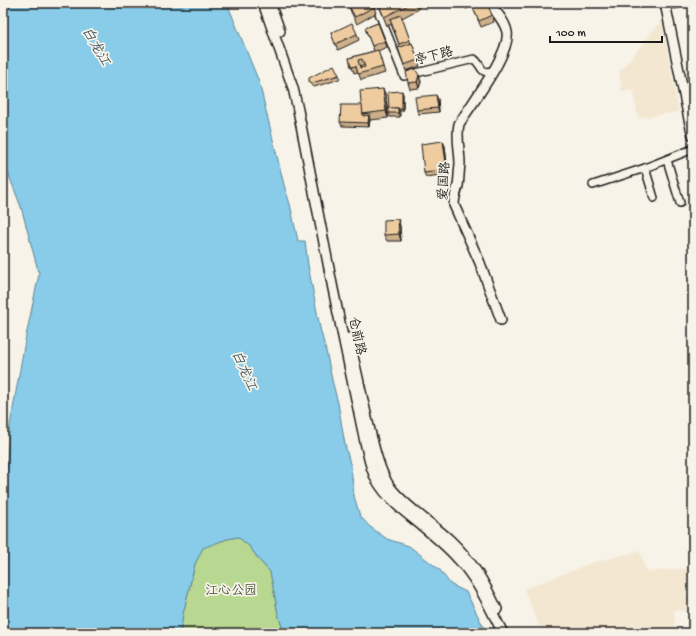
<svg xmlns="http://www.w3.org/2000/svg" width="696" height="636" font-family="'Gochi Hand','LXGW WenKai TC',sans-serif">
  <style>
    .built { fill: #f4e7d2 }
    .green { fill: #b8d891; stroke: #6a7a56 }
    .water { fill: #88cce9; stroke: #5d8697 }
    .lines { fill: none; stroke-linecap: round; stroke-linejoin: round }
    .street-casing { stroke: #1c1c1c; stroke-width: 10 }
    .secondary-casing { stroke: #1c1c1c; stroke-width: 12 }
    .street { stroke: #f7f3e8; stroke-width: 7 }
    .secondary { stroke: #f7f3e8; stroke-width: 9 }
    .wall { fill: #cdaf8a; stroke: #1c1c1c; fill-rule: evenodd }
    .shaded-wall { fill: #a78f70; stroke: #1c1c1c }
    .building { fill: #eecca0; stroke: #1c1c1c; fill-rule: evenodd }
    .labels { text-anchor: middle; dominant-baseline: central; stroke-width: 3.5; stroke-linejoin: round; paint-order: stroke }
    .street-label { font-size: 13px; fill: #1c1c1c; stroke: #f7f3e8 }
    .park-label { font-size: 13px; fill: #4b543f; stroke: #f7f3e8 }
    .water-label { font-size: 14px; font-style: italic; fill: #425a64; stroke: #f7f3e8 }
  </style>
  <rect width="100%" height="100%" fill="#f7f3e8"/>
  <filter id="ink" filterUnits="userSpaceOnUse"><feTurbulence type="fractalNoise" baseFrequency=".025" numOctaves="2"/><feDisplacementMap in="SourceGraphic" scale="8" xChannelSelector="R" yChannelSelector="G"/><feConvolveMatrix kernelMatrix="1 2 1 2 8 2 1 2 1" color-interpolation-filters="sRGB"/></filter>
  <g filter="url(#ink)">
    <!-- built -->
    <g class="built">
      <path d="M662,20L679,112L638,118L633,90L622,92L619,72Z"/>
      <path d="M640,551L647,572L676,569H690L686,595L691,596L686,611L674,610L676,633H542L524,589L594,562Z"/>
    </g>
    <!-- green -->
    <path class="green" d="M238,537L249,546L260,561L270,572L273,587L278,614L284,633H180L183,614L195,564L203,547L227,539Z"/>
    <!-- water -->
    <path class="water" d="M3,3H227L259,82L276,152L284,185L290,204L298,241H305L308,265L320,328L327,355L332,380L338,403L345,445L351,467L354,496L360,516L369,526L387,539L409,546L440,570L450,584L466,592L483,626L485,633H284L278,614L273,587L270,572L260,561L249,546L238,537L227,539L203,548L195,564L183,614L180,633H3V486L6,475L9,431L25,341L39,274L21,207L3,160Z"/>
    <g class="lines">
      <!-- street casing -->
      <g class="street-casing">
        <g id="street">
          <path d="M375,3L404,76L474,59C483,65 479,76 494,70"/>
          <path d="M667,160L680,203"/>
          <path d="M645,168L654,198"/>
          <path d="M593,185L645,168L693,149"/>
        </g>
      </g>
      <!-- secondary casing -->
      <g class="secondary-casing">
        <g id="secondary">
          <path d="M263,3L293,88L298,110L333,289L365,442C368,454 370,468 376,479C386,497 401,509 416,521C431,533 446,545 459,560C479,582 489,607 503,633"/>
          <path d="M270,3L280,31"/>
          <path d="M489,3C495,11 505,21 507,32C511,53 471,104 459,124C456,136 460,151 460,164C459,172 459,179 458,186C456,193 454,198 454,205L480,263L501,320"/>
          <path d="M665,3L690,124L693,135"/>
          <path d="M349,338C355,365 361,391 367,418C372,438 378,470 390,487C406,508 432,523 451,541C473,562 484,582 497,609"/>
          <path d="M693,633V632"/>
        </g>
      </g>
      <!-- street -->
      <use href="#street" class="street"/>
      <!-- secondary -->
      <use href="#secondary" class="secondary"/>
    </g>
    <!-- wall -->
    <g class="wall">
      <path d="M378,3H417L419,9L402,18L411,44L412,43L420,66L406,71L404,65L400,47L391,24L387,26Z"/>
      <path d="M463,3H479L466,9Z"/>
      <path d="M673,3H689V6L674,9Z"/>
      <path d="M349,6L374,7L376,13L357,24L351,12Z"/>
      <path d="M473,8L492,15L494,22L481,27Z"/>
      <path d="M378,23L387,47L378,51L385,73L361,80L358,72L354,73L349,58L374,51L365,28ZM364,65L365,67L361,68L360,66Z"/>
      <path d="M331,33L357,34L359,40L338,50Z"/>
      <path d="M339,75L340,79L314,87L311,85L309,81Z"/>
      <path d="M419,75L421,82L419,88L410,89L408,83Z"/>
      <path d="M403,94V111H399L400,117H390L388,113Z"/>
      <path d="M386,95L388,118L370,120L369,127L342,126L340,122L362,105Z"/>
      <path d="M438,99L439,112L418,114L417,110Z"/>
      <path d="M445,146L448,174L426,177L424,173Z"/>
      <path d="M398,219L400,226L401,241H387L384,235Z"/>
    </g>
    <!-- shaded-wall -->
    <g class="shaded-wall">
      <path d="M419,75L421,82L419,88L417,82Z"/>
      <path d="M383,89L386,95L388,118L386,111Z"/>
      <path d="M402,91L403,94V111L402,109Z"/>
      <path d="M436,95L438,99L439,112L438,108Z"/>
      <path d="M398,108L400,112V117L398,113Z"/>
      <path d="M369,115L370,119L369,127L368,123Z"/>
      <path d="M443,141L445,146L448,174L447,170Z"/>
      <path d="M398,219L400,226L401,241L399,234Z"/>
    </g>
    <!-- building -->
    <g class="building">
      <path d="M353,3H372L374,7L355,17L349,6Z"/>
      <path d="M378,3H392L394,6L396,5L394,3H412L384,17Z"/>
      <path d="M464,3H469L465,5Z"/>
      <path d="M484,3H487L492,15L479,21L473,8Z"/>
      <path d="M673,3H682L673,5Z"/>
      <path d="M401,15L410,40L399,44L390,19Z"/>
      <path d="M352,23L357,34L335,44L331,33Z"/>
      <path d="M378,23L385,41L372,46L365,28Z"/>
      <path d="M412,43L418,60L404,65L398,48Z"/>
      <path d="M378,50L383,67L358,74L356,66L351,67L349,58ZM362,59L365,67L360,68L358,60Z"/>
      <path d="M334,65L339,75L312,83L309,81V78Z"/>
      <path d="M415,69L419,75L417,82L408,83L406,72Z"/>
      <path d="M383,89L386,111L362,114L360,91Z"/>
      <path d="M402,91V109H398V108H389L388,92Z"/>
      <path d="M436,95L438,108L417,110L415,97Z"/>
      <path d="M341,105H362L363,116L369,115L368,123L340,122Z"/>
      <rect x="388" y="108" width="10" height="5"/>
      <path d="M443,141L447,170L424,173L421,144Z"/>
      <path d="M398,219L399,234L384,235V220Z"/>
    </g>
  </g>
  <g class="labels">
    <!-- street labels -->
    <g class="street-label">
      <text transform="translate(434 57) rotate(-14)">亭下路</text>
      <text transform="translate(445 181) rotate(-86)">爱国路</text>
      <text transform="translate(356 336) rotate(78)">仓前路</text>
    </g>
    <!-- park labels -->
    <g class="park-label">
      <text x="231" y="591">江心公园</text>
    </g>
    <!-- water labels -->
    <g class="water-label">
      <text transform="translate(95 47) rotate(60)">白龙江</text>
      <text transform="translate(243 371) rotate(66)">白龙江</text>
    </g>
  </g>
  <!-- margin -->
  <rect width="696" height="636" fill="none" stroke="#f7f3e8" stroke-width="16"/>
  <rect x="8" y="8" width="680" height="620" fill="none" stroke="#1c1c1c" stroke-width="1.5" filter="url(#ink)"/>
  <!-- scale -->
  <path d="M550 36v6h112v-6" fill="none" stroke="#1c1c1c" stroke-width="2"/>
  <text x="556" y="36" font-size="12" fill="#1c1c1c" stroke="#f7f3e8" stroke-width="3" paint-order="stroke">100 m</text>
</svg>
